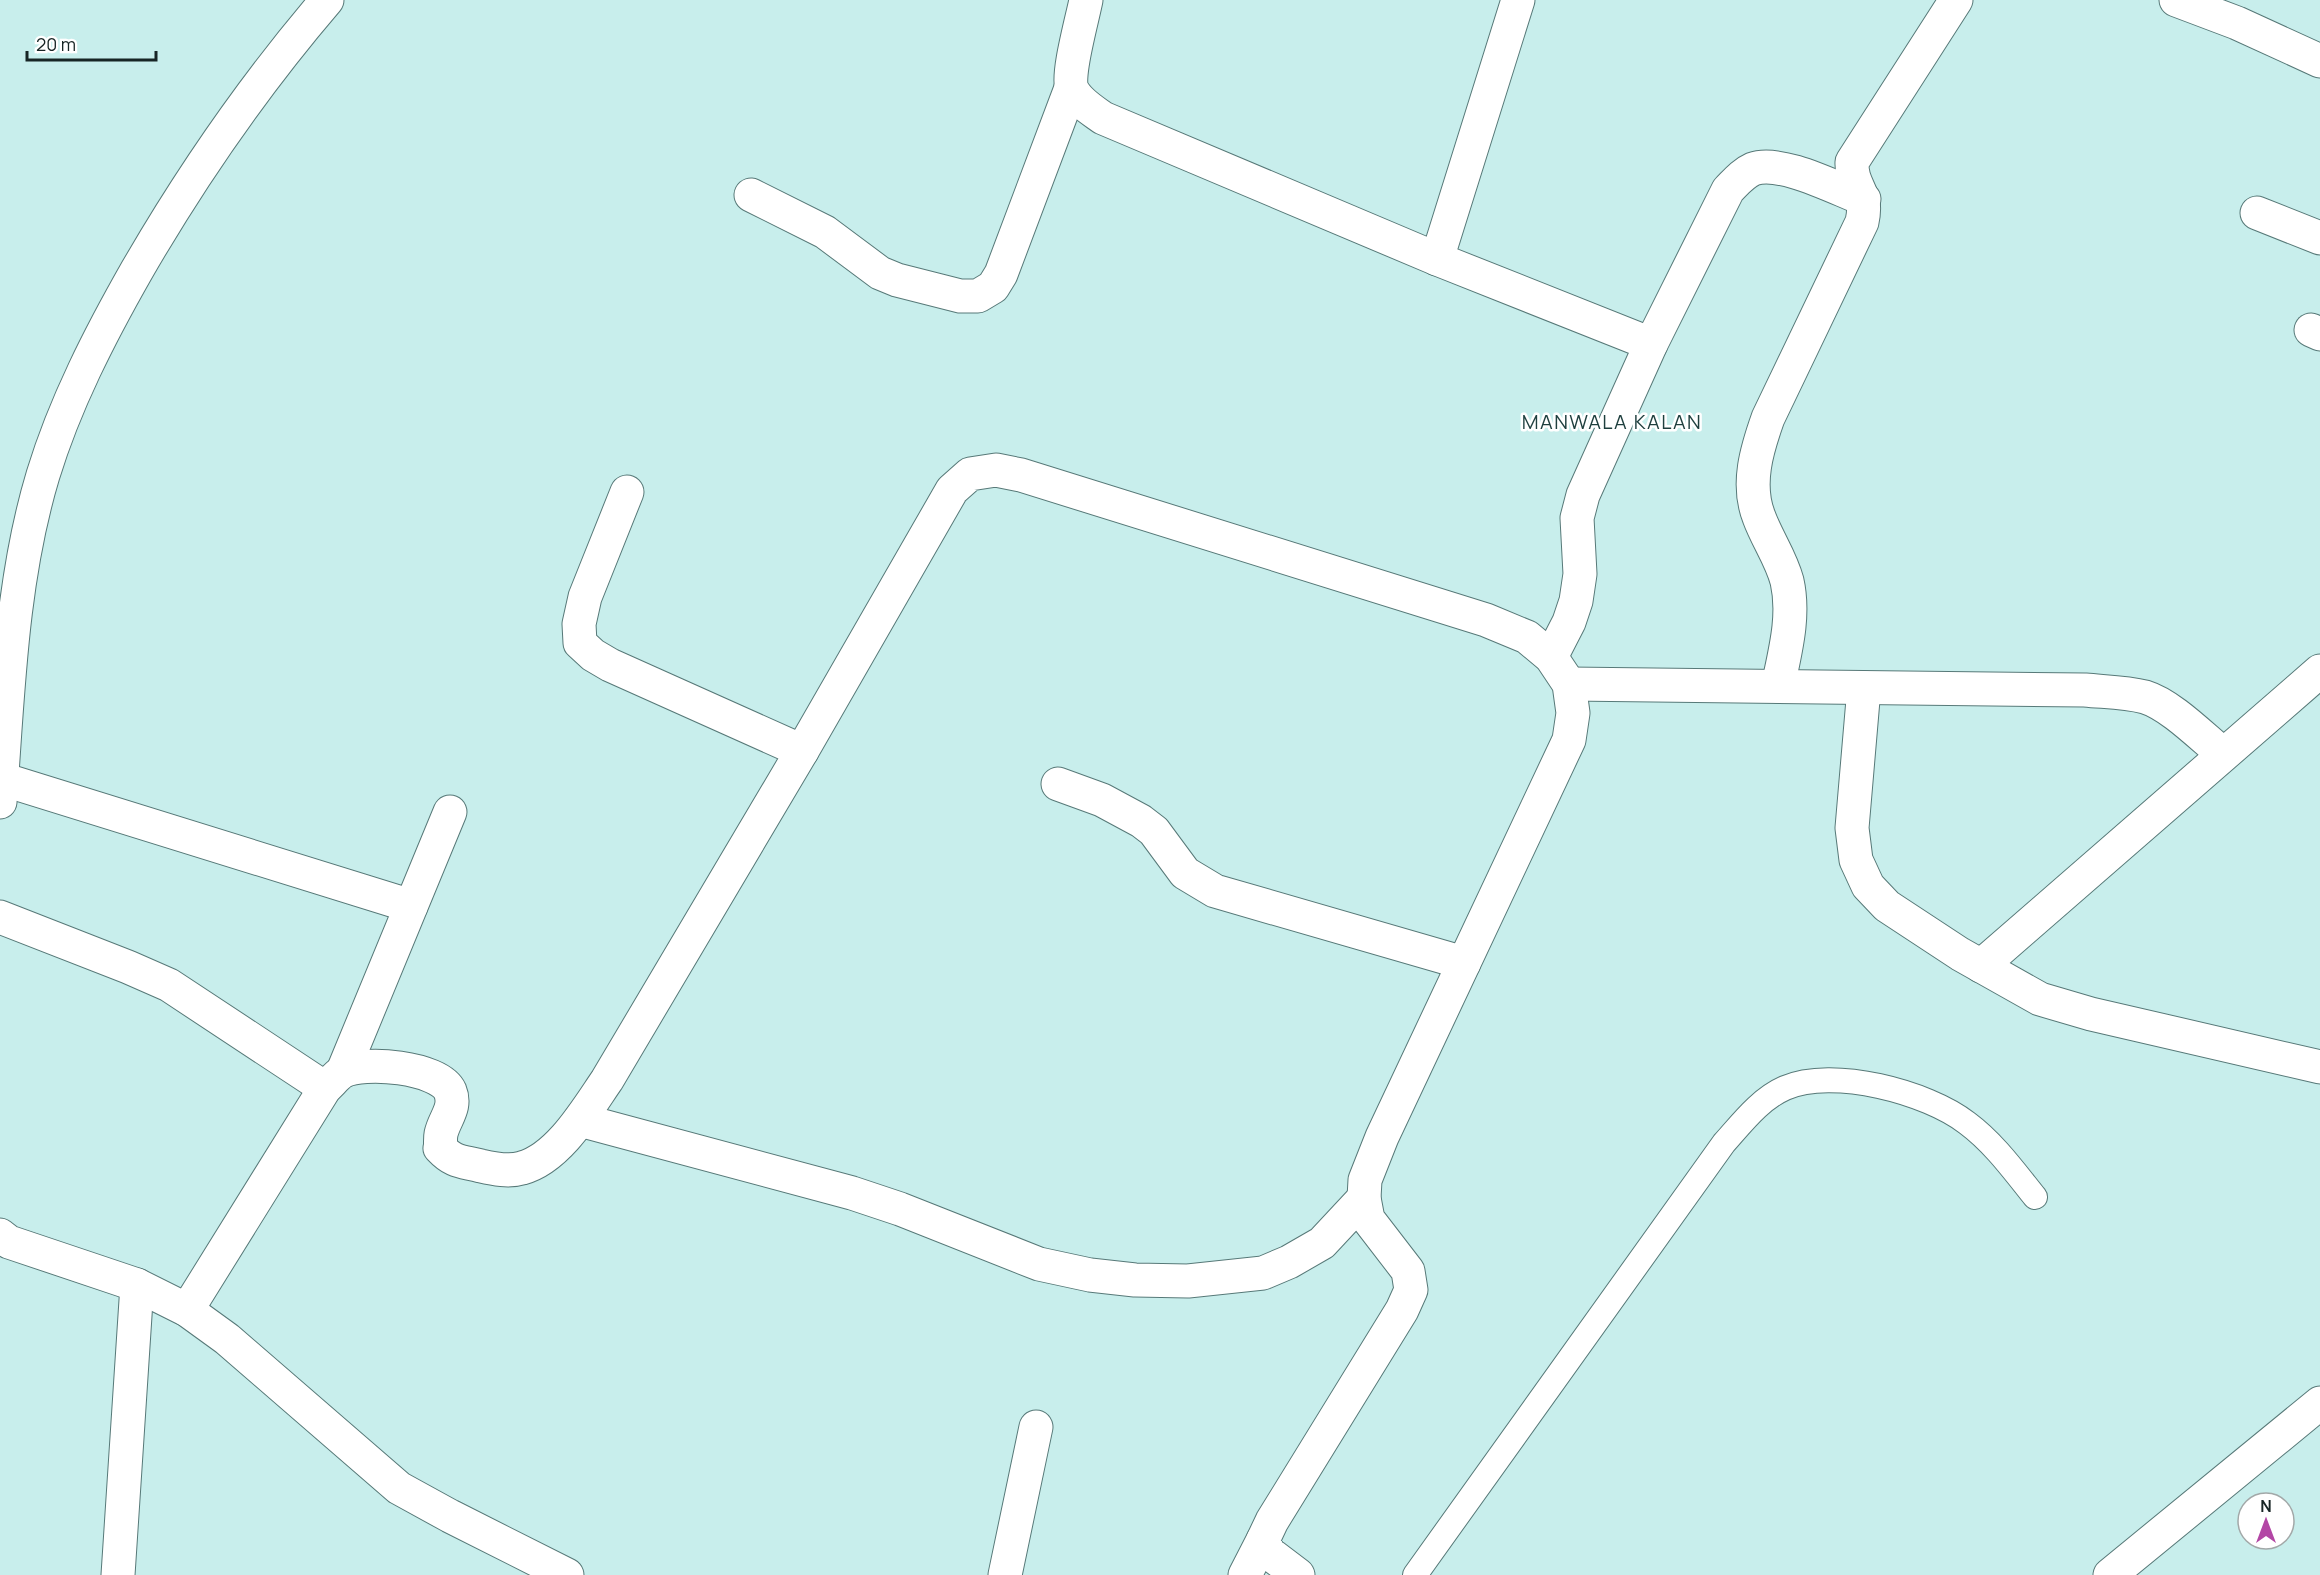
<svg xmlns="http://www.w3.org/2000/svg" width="2320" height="1575" font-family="Manrope,sans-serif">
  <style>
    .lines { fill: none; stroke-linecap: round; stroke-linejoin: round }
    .lane-casing { stroke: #577978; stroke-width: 26 }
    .street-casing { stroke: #577978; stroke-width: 35 }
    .secondary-casing { stroke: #577978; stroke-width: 35 }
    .lane { stroke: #fff; stroke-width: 24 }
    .street { stroke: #fff; stroke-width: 33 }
    .secondary { stroke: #fff; stroke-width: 33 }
    .labels { text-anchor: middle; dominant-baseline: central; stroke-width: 5; stroke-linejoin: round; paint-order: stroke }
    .quarter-label { font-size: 20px; letter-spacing: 1.5px; fill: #1e3f3e; stroke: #fff }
  </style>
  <rect width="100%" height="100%" fill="#c8eeec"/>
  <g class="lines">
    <!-- lane casing -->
    <g class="lane-casing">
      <path id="lane" d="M1415,1575L1724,1143C1742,1123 1760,1099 1785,1088C1833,1067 1927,1092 1967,1123C1994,1143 2014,1171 2035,1197"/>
    </g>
    <!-- street casing -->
    <g class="street-casing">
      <g id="street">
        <path d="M1086,0C1083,16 1066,77 1072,89C1078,102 1092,110 1103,118L1437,259L1651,344"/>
        <path d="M2176,0L2237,23L2320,61"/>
        <path d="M751,195L825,232L880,273L897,280L960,296H978L993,287L1001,274L1071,88"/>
        <path d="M2257,213L2320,238"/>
        <path d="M1437,259L1518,0"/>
        <path d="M2311,330L2320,334"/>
        <path d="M627,492L585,597L579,624L580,643L593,655L610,665L802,751"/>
        <path d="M1551,657L1569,622L1576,601L1580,574L1577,518L1583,495L1651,344L1728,190C1736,182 1742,174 1753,169C1781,159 1837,189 1864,199"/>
        <path d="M1569,684L2085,690C2105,692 2125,692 2145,697C2171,705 2202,737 2223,754"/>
        <path d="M1778,686C1785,652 1795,616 1787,581C1781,558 1767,539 1759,517C1746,484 1757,449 1768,418L1862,222C1869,191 1851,189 1852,162L1956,0"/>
        <path d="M1864,688L1852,828L1856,860L1868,886L1887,906L1960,954L2040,999L2091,1014L2320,1067"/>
        <path d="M2,779L411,906"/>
        <path d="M1058,784L1102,800L1141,821L1154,831L1185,873L1215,891L1464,963"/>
        <path d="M0,802C8,694 11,581 43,475C65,403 100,335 137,270C192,175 255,84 327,0"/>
        <path d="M0,917L128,967L169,985L325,1088"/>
        <path d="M1981,966L2320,671"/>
        <path d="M343,1071L450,812"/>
        <path d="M580,1120L852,1193L900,1209L1039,1264L1090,1275L1135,1280L1188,1281L1263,1273L1289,1262L1322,1243L1364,1198"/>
        <path d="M0,1235L9,1242L137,1285L187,1310L227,1339L399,1488L450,1516L567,1575"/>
        <path d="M187,1310L325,1088C331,1083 336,1076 342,1072C363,1060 439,1067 450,1091C457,1108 444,1119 441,1134C440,1139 441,1144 440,1148C454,1163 462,1161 481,1166C494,1169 509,1172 522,1168C559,1158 587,1109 607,1080L802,751L952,490L970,474L996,470L1021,475L1486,620L1527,637L1551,657L1569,684L1573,713L1569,740L1382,1137L1365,1180L1364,1198L1368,1219L1408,1271L1411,1290L1402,1310L1272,1521L1263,1540L1269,1553L1298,1575"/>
        <path d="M118,1575L137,1285"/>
        <path d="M1005,1575L1036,1427"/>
        <path d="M1245,1575L1263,1540"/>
      </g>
    </g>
    <!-- secondary casing -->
    <g class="secondary-casing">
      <path id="secondary" d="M2110,1575L2320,1403"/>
    </g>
    <!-- lane -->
    <use href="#lane" class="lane"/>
    <!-- street -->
    <use href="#street" class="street"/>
    <!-- secondary -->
    <use href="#secondary" class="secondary"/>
  </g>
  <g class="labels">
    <!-- quarter labels -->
    <g class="quarter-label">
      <text x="1612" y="421">MANWALA KALAN</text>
    </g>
  </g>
  <!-- north arrow -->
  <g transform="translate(2266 1521)"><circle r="28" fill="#ffffff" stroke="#a2a8a8" stroke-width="1.5"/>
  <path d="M0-4.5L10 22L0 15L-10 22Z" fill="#b346a5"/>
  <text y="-9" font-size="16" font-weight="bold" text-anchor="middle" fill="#172525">N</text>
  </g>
  <!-- scale -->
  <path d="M27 51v9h129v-9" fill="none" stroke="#172525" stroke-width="3"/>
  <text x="36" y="51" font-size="18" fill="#172525" stroke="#ffffff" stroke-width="4.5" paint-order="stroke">20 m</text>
</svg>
